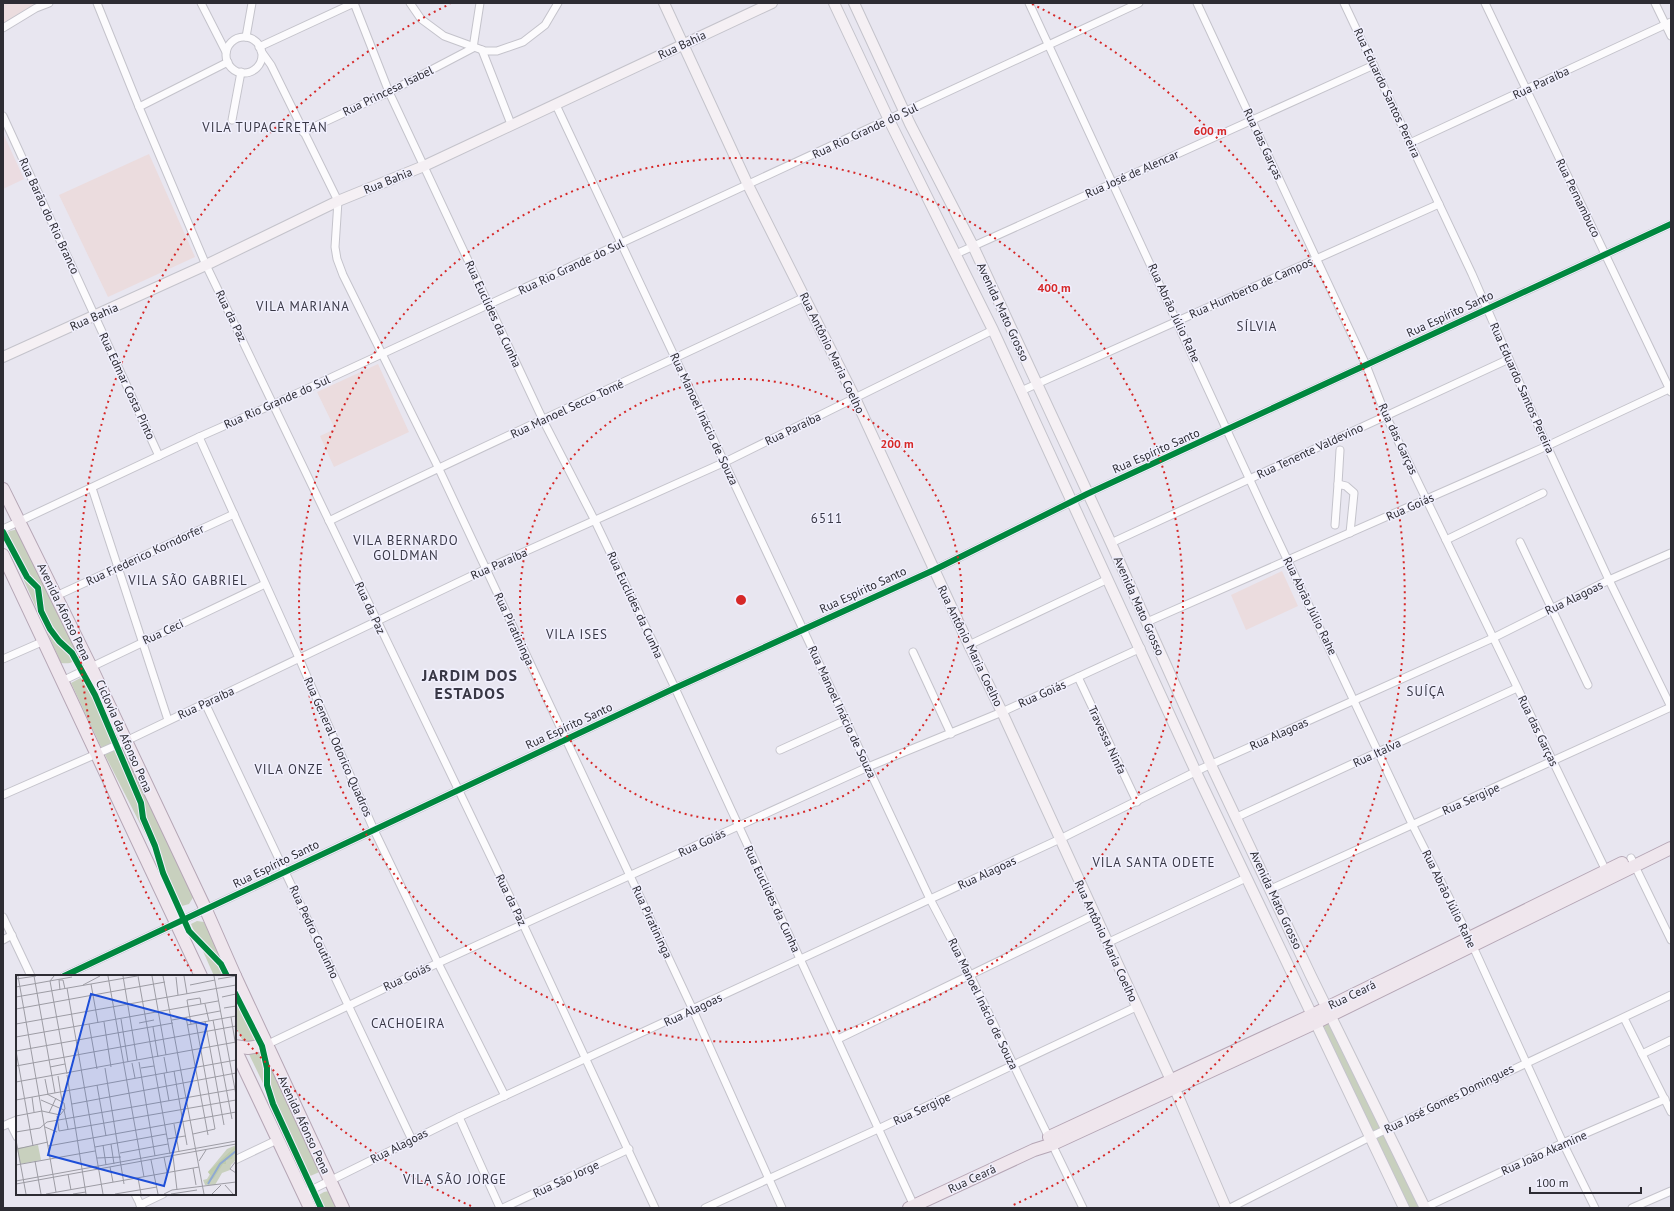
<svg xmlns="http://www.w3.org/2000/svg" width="1674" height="1211" viewBox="0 0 1674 1211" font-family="'PT Sans',sans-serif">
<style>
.education{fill:#ebdcde}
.medical{fill:#ebdce1}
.green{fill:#c8d0be}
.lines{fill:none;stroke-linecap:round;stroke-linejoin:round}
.street-casing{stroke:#c4c3cb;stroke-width:9}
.secondary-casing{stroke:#c4c3cb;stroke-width:12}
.primary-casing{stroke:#b5a6b5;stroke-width:14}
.street{stroke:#fcfbfd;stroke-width:7}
.secondary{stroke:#f5f0f4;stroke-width:10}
.primary{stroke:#efe6ed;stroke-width:12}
.cycleway-casing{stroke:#f1f0fe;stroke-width:8}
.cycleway{stroke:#00873e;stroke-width:6}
.ring{fill:none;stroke:#d62828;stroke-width:2;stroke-dasharray:2 4}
.labels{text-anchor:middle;stroke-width:3;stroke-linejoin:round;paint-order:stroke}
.street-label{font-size:12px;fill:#2d2c33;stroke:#f1f0fe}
.neighbourhood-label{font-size:13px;letter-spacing:1px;fill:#383745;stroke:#f1f0fe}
.district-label{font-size:16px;font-weight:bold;letter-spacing:1px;fill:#383745;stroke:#f1f0fe}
.inset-river{fill:none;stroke:#90aad2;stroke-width:2}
.inset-road{fill:none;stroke:#9d9ca4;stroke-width:1}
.view{fill:#1d4ed8;fill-opacity:0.15;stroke:#1d4ed8;stroke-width:2}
.inset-edge{fill:none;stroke:#2d2c33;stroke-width:2}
.centre{fill:#d62828;stroke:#f1f0fe;stroke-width:2}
.ring-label{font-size:12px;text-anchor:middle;font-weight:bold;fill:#d62828;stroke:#f1f0fe;stroke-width:3;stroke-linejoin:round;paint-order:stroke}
</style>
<rect width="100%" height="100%" fill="#e8e6f0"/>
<!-- education -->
<g class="education">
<polygon points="3,3 34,3 36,8 3,27"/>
<polygon points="149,154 195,257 108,297 59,195"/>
<polygon points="378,364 409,432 334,467 320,436 335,429 317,392"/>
<polygon points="1282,571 1298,606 1246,630 1231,595"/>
</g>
<!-- medical -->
<polygon class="medical" points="3,133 24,179 3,189"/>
<!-- green -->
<g class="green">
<path d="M19,529L79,655C74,663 70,664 61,663L4,536L10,531Z"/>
<polygon points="86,675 194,896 189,904 182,906 103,751 71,683"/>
<polygon points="197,921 204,922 232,976 214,976 191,924"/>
<polygon points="235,982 324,1170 308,1177 235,1025"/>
<polygon points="1328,1018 1419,1208 1408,1208 1319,1022"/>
<polygon points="329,1191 337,1208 322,1208 317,1196 324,1192"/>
</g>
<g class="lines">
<defs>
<g id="street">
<polyline points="97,3 139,107 206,265 523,924 655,1208"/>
<polyline points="201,3 226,52"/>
<polyline points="354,3 389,92 543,420 595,521 675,688 915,1208"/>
<polyline points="410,3 421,19 444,36 485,51 497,51 523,42 545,25 558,3"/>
<polyline points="1029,3 1268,519 1413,826 1465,929 1563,1143 1595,1208"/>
<polyline points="1197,3 1366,365 1386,416 1607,873"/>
<polyline points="1344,3 1472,274 1547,446 1609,580 1671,707"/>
<polyline points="1485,3 1671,392"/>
<polyline points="1655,3 1671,36"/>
<polyline points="3,28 36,8 49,3"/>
<polyline points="246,37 252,3"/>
<circle cx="244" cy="55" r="18"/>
<polyline points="259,47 354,3"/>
<polyline points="482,50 511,124"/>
<polyline points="261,51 271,65 338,201 335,247 337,259 343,275 438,467 486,569 693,1010 782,1208"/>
<polyline points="556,105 930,899 970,975 1083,1208"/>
<polyline points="139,107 228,62"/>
<polyline points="3,116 159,456"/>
<polyline points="232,120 241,72"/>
<polyline points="303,132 389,92 473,48 480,3"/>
<polyline points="1410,143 1671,22"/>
<polyline points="956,254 1374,65"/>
<polyline points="1021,391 1439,204"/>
<polyline points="199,437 299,658 374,830 438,963 505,1096"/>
<polyline points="1338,484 1340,450"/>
<polyline points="92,488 168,720"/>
<path d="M329,521C486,444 647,372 805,297"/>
<polyline points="1335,525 1338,484 1346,486 1354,493 1350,533"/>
<polyline points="3,529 199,437 274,404 1139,3"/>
<polyline points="1446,540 1543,493"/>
<polyline points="1520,542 1588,685"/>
<polyline points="1111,543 1509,359"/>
<polyline points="56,596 234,514"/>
<polyline points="1147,622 1547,446 1671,388"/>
<polyline points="969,645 1108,579"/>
<polyline points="913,652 951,734"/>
<polyline points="3,659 44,641"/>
<polyline points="1078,677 1137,802"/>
<polyline points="62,681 265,584"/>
<polyline points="205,703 412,1140"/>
<polyline points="780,750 846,720"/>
<polyline points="3,795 126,741 486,569 725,462 993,330"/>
<polyline points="1237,817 1517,688"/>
<polyline points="1631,858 1671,940"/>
<polyline points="1271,889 1671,707"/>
<polyline points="3,917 31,976"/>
<polyline points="3,940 12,935"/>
<polyline points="1107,943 1246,878"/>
<polyline points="64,976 675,688 934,570 1087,494 1671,224"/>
<polyline points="1624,1018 1671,1112"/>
<polyline points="838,1039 1094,915"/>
<polyline points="266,1045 438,963 868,767 1002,712 1141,648"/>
<polyline points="1642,1054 1671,1040"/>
<polyline points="459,1117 500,1208"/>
<polyline points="10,1123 17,1137"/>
<polyline points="3,1126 17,1120"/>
<polyline points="235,1160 277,1140"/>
<polyline points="135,1194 142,1208"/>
<polyline points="303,1194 459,1117 1060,839 1203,768 1493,638 1609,580 1671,553"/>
<polyline points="140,1205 163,1194"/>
<polyline points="503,1208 629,1149"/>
<polyline points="705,1208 878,1129 1136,1007"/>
<polyline points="1230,1208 1370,1137 1671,995"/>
<polyline points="1424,1208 1563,1143 1665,1099"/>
<polyline points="1632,1208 1671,1191"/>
</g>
<g id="secondary">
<polyline points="664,3 748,185 855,398 969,645 1002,712 1175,1089 1226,1208"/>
<polyline points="834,3 889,120 993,330 1196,772 1404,1208"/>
<polyline points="854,3 910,124 973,246 1111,543 1211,765 1311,976 1425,1208"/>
<polyline points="3,357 206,265 338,201 424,166 772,3"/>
</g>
<g id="primary">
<polyline points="3,489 91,667 206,910 235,976"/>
<polyline points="3,555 201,976"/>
<polyline points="235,976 343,1208"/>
<polyline points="235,1046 248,1048 266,1045"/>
<polyline points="235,1049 310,1208"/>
<polyline points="1049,1137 1312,1015 1622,863"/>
<polyline points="909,1208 1034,1150 1053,1144 1315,1023 1671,848"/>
</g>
</defs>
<!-- street casing -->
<use href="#street" class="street-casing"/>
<!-- secondary casing -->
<use href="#secondary" class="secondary-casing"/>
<!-- primary casing -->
<use href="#primary" class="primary-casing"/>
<!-- street -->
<use href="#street" class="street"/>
<!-- secondary -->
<use href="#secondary" class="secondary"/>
<!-- primary -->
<use href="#primary" class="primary"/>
<defs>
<g id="cycleway">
<polyline points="3,532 27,577 38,588 41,611 50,629 59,641 72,653 95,695 141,803 143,818 155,846 163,873 189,931 221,964 227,976"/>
<polyline points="64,976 675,688 934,570 1087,494 1671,224"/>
<polyline points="235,993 262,1046 267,1068 267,1085 273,1104 321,1208"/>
</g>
</defs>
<!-- cycleway casing -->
<use href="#cycleway" class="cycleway-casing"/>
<!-- cycleway -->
<use href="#cycleway" class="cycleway"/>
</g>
<!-- distance rings -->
<g class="ring">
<circle cx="741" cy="600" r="221"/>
<circle cx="741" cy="600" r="442"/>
<path d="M471 1206A663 663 0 0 1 237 1031M195 976A663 663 0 0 1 450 4M1032 4A663 663 0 0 1 1011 1206"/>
</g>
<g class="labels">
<!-- street labels -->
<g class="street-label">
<text transform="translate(682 45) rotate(-25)" y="4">Rua Bahia</text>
<text transform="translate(1541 83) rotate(-25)" y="4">Rua Paraíba</text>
<text transform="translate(388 91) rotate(-26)" y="4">Rua Princesa Isabel</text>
<text transform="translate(1387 93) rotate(65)" y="4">Rua Eduardo Santos Pereira</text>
<text transform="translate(865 131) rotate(-25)" y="4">Rua Rio Grande do Sul</text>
<text transform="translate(1263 144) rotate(65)" y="4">Rua das Garças</text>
<text transform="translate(1132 174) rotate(-24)" y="4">Rua José de Alencar</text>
<text transform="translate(388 181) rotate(-22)" y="4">Rua Bahia</text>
<text transform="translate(1578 198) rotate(64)" y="4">Rua Pernambuco</text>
<text transform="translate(49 216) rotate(65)" y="4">Rua Barão do Rio Branco</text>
<text transform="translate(571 267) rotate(-25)" y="4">Rua Rio Grande do Sul</text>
<text transform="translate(1251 288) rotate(-24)" y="4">Rua Humberto de Campos</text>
<text transform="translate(1003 312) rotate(65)" y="4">Avenida Mato Grosso</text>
<text transform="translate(1174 313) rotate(65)" y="4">Rua Abrão Júlio Rahe</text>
<text transform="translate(493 314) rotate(65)" y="4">Rua Euclides da Cunha</text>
<text transform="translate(1450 314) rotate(-25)" y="4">Rua Espírito Santo</text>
<text transform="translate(231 316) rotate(64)" y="4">Rua da Paz</text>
<text transform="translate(94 317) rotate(-24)" y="4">Rua Bahia</text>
<text transform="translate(832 353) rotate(64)" y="4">Rua Antônio Maria Coelho</text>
<text transform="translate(127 386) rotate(65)" y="4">Rua Edmar Costa Pinto</text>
<text transform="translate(1522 388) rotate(66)" y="4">Rua Eduardo Santos Pereira</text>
<text transform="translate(277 402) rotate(-24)" y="4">Rua Rio Grande do Sul</text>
<text transform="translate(567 409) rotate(-25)" y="4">Rua Manoel Secco Tomé</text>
<text transform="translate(704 419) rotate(65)" y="4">Rua Manoel Inácio de Souza</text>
<text transform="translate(793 429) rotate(-26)" y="4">Rua Paraíba</text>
<text transform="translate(1398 439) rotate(65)" y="4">Rua das Garças</text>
<text transform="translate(1156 451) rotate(-24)" y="4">Rua Espírito Santo</text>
<text transform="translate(1310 451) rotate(-25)" y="4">Rua Tenente Valdevino</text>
<text transform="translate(1410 507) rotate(-24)" y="4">Rua Goiás</text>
<text transform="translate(145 555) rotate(-25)" y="4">Rua Frederico Korndorfer</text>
<text transform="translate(499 564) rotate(-24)" y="4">Rua Paraíba</text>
<text transform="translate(863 590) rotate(-25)" y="4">Rua Espírito Santo</text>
<text transform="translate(1574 598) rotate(-26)" y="4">Rua Alagoas</text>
<text transform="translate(635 605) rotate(65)" y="4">Rua Euclides da Cunha</text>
<text transform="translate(1139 606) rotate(66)" y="4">Avenida Mato Grosso</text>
<text transform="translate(1310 606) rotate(64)" y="4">Rua Abrão Júlio Rahe</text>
<text transform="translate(370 608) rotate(65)" y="4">Rua da Paz</text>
<text transform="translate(64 612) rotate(64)" y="4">Avenida Afonso Pena</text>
<text transform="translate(514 629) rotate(65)" y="4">Rua Piratininga</text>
<text transform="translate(163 632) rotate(-25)" y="4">Rua Ceci</text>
<text transform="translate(970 646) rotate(64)" y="4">Rua Antônio Maria Coelho</text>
<text transform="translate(1042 694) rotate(-24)" y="4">Rua Goiás</text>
<text transform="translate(206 703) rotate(-25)" y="4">Rua Paraíba</text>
<text transform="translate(842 712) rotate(65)" y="4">Rua Manoel Inácio de Souza</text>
<text transform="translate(569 726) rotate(-25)" y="4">Rua Espírito Santo</text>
<text transform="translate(1538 731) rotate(64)" y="4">Rua das Garças</text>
<text transform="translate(1279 734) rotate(-24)" y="4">Rua Alagoas</text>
<text transform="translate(124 736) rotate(66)" y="4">Ciclovia da Afonso Pena</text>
<text transform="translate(1107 740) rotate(65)" y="4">Travessa Ninfa</text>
<text transform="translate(338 747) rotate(66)" y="4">Rua General Odorico Quadros</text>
<text transform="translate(1377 753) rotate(-25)" y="4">Rua Italva</text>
<text transform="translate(1471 799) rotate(-24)" y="4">Rua Sergipe</text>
<text transform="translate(702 843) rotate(-25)" y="4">Rua Goiás</text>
<text transform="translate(276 864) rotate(-26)" y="4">Rua Espírito Santo</text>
<text transform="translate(987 873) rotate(-25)" y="4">Rua Alagoas</text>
<text transform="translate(772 899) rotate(65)" y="4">Rua Euclides da Cunha</text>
<text transform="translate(1449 899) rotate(64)" y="4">Rua Abrão Júlio Rahe</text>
<text transform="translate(511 900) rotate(64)" y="4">Rua da Paz</text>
<text transform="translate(1276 900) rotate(65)" y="4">Avenida Mato Grosso</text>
<text transform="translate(652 922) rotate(65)" y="4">Rua Piratininga</text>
<text transform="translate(314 932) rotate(65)" y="4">Rua Pedro Coutinho</text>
<text transform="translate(1106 941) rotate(65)" y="4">Rua Antônio Maria Coelho</text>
<text transform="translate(407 977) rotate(-25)" y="4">Rua Goiás</text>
<text transform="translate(1352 995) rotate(-26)" y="4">Rua Ceará</text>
<text transform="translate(983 1004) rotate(64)" y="4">Rua Manoel Inácio de Souza</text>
<text transform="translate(693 1010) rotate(-25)" y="4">Rua Alagoas</text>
<text transform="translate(1449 1099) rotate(-26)" y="4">Rua José Gomes Domingues</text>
<text transform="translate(922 1109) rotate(-25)" y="4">Rua Sergipe</text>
<text transform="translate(304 1125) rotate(65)" y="4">Avenida Afonso Pena</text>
<text transform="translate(399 1146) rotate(-27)" y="4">Rua Alagoas</text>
<text transform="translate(1544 1153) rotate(-24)" y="4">Rua João Akamine</text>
<text transform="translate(566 1179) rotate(-25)" y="4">Rua São Jorge</text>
<text transform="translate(972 1179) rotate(-25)" y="4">Rua Ceará</text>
</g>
<!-- neighbourhood labels -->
<g class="neighbourhood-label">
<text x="265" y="132">VILA TUPACERETAN</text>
<text x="303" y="311">VILA MARIANA</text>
<text x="1257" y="331">SÍLVIA</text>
<text x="827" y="523">6511</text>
<text x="406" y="545">VILA BERNARDO<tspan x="406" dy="15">GOLDMAN</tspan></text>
<text x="188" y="585">VILA SÃO GABRIEL</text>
<text x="577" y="639">VILA ISES</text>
<text x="1426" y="696">SUÍÇA</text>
<text x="289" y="774">VILA ONZE</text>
<text x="1154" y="867">VILA SANTA ODETE</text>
<text x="408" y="1028">CACHOEIRA</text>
<text x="455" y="1184">VILA SÃO JORGE</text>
</g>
<!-- district labels -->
<g class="district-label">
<text x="470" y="681">JARDIM DOS<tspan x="470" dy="18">ESTADOS</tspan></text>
</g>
</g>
<!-- overview -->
<g transform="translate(16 975)">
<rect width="220" height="220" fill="#e8e6f0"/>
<path d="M22,170L25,185L4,189L1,173ZM220,170V185L215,190L214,195L206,198L199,210H189L187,205L191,204L194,199L192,197L211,174Z" fill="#c8d0be"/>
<path d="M220,171L216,184L210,185V189H207L198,203L189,209L195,201L192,197Z" fill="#bfccad"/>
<path class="inset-river" d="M192,209L204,189L220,176"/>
<path class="inset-road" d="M2,1L40,217M18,1L39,118M38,1L34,6L51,99M92,1L128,202M107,1L121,85M122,1L154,179M136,1L150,80M147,1L188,219M168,1L171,19M198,1L220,120M160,2L162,20M0,4L20,1M202,4L220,1M75,9L82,48M67,10L84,1M174,10L199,5M0,12L56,2M51,13L87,219M44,15L43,5H47L49,14M0,22L121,1M206,22L220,19M189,29L193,46M208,33L220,31M0,34L149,7M170,42L192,160M215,42L220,72M105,44L112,87M156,45L204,36M197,45L216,144M189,46L208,150M88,47L95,92M123,48L138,45M0,49L220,10M73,49L81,94M175,49L171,25L184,23L185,29M171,50L220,41M137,52L142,82M0,62L202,26M0,76L157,48M0,76L17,171M148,82L151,98M123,87L139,181M116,88L119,103M0,91L220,51M34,92L49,89M89,93L108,209M125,93L138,91M158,96L171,170M148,98L153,126M51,100L70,219M42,101L46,126M29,104L32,119M0,107L220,67M81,110L90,161M16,122L18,137M0,125L220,85M25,125L48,135L52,154M56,129L220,98M33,138L40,123M0,141L26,136L44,140L49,134L48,128L31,119M41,141L43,156M158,149L163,177M29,152L41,157M24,153L31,147L220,114M43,156L220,125M0,157L24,153M177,159L199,154L180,48M151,164L169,161M0,165L10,219M95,169L98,189M87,170L90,190M32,171L220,137M79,172L150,159M1,174L32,167M104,178L152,169M157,181L161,215M148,182L151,197M81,183L105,182M135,185L142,219M19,186L25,219M183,186L190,175M220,186L214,194L220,198M0,190L79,176M94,192L97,207M177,193L180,210M52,199L55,215M122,203L125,219M0,206L220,166M0,209L220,169M209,210L217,219M30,219L183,192M57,219L70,217M99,219L141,212M148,219L156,215L220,207M155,219L181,215M196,219L205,210"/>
<path class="view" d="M75,19L191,50L148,211L32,180Z"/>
<rect width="220" height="220" class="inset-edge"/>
</g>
<circle cx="741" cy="600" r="6" class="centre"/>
<g class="ring-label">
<text x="1210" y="135">600 m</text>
<text x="1054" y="292">400 m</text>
<text x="897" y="448">200 m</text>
</g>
<!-- border -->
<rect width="1674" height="1211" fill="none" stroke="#2d2c33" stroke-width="8"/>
<!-- scale -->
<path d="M1530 1187v6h111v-6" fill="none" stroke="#2d2c33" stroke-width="2"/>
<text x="1536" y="1187" font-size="12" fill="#2d2c33" stroke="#f1f0fe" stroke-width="3" paint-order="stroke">100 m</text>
</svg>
